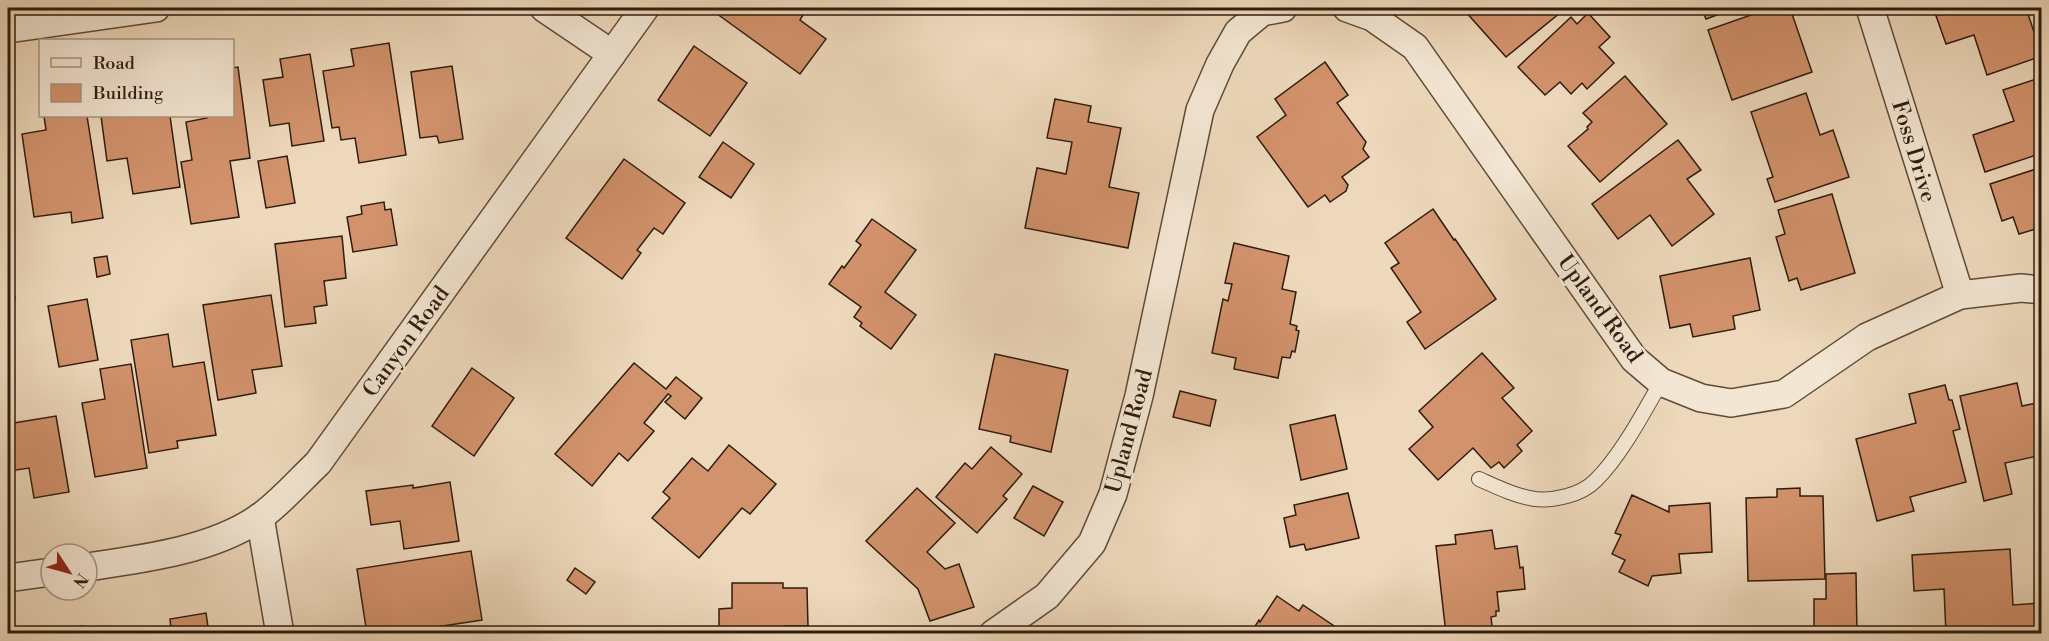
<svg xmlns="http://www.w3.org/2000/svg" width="2049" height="641" viewBox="0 0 2049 641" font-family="'Libre Bodoni',serif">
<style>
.building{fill:#d2926c;stroke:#2f1c0d;stroke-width:1.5}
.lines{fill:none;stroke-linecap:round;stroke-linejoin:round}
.lane-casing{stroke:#5e4b38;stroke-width:16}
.street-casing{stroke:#5e4b38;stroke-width:30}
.lane{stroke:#f3e6d3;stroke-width:14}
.street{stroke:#f3e6d3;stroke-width:27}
.labels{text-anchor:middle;stroke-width:5;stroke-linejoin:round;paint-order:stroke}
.street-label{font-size:22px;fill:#2f1c0d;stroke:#f3e6d3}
</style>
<rect width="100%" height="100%" fill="#edd8bb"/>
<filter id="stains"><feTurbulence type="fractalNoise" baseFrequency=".00333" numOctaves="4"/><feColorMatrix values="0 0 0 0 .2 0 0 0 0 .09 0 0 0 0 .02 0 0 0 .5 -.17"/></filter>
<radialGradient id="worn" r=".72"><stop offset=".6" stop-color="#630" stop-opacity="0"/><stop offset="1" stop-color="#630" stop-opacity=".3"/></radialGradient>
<!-- building -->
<g class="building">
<polygon points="709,8 793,8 803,15 800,20 826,39 800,74"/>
<polygon points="1469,8 1566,8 1506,57 1465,11"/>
<polygon points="1701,8 1736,8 1706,19"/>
<polygon points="1771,8 1790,8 1812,72 1732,100 1708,30"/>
<polygon points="1943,8 2026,8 2042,56 1987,75 1974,35 1946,44 1934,10"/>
<polygon points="1588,13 1610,37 1599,47 1614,63 1587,89 1582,83 1571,94 1560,82 1545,95 1518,67 1571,17 1577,24"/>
<polygon points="389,43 406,155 359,163 355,138 341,140 339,127 332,128 323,71 354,66 351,49"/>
<polygon points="694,46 747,83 710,136 658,100"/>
<polygon points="310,54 324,141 292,146 289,123 270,126 263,80 283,77 280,59"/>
<polygon points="1325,62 1348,95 1337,103 1366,142 1363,149 1369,157 1342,177 1348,185 1346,191 1330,202 1325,195 1308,207 1257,137 1286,115 1275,99"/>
<polygon points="452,66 463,139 439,143 437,136 420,138 411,72"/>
<polygon points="238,67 250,158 230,161 239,217 191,224 181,162 192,160 186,122 207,118 207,116 232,116 232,68"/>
<polygon points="1625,76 1667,124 1600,182 1568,146 1588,129 1587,127 1592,122 1583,113"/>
<polygon points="2042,77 2042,153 1985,172 1973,135 2014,121 2003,90"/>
<polygon points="1806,93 1820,135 1833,130 1849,177 1775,202 1767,179 1773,177 1751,112"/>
<polygon points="1055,99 1091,106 1088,122 1121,128 1109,187 1139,193 1128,248 1025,228 1037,168 1066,174 1072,142 1047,138"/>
<polygon points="44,116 87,116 103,218 72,223 71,212 34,217 22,134 46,130"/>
<polygon points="101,116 170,116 180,187 133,194 127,158 107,161"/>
<polygon points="1678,140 1701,170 1687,179 1714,214 1672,246 1650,215 1618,239 1592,204"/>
<polygon points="723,142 754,164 731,198 699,177"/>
<polygon points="287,156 295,203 266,208 258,161"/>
<polygon points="624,159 685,203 663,234 654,228 637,250 641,253 622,279 566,238"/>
<polygon points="2042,167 2042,227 2019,234 2013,217 2002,221 1990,184"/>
<polygon points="1832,194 1855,273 1801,290 1797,278 1789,281 1776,237 1785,234 1778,210"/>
<polygon points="384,202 385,210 391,209 397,245 353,252 347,217 362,214 361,206"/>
<polygon points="1433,209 1454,240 1455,239 1496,299 1425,349 1407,322 1421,312 1391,268 1399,263 1385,243"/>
<polygon points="872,219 916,250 885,292 916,315 891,349 860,326 862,323 854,317 861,307 829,284 842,266 844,268 861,245 856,241"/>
<polygon points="342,236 346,278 324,281 327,305 314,307 316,323 285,327 275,244"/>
<polygon points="1234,243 1289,256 1282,289 1296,292 1290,324 1297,326 1296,330 1299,331 1295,352 1292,351 1290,358 1282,357 1278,378 1234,369 1236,358 1212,353 1223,299 1228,301 1232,284 1225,283"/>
<polygon points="8,248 15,299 8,300"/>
<polygon points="107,256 110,274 97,277 94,258"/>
<polygon points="1750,258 1760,310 1733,316 1735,329 1693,337 1690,324 1670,328 1660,276"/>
<polygon points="271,295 282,366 252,370 256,393 218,400 203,305"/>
<polygon points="87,299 98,360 59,367 48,306"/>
<polygon points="168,334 173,367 204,362 216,435 177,441 178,448 149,453 131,340"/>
<polygon points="1482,353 1514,388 1502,398 1532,431 1517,445 1522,451 1504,468 1499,462 1491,468 1473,448 1438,480 1409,449 1433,427 1419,411"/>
<polygon points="995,354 1068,370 1051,452 1010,442 1011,436 979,429"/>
<polygon points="634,363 666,389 676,377 702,398 685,419 665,402 671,396 668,394 644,423 654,431 628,461 619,453 592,486 555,454"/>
<polygon points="131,364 147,468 95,477 82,403 105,399 100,369"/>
<polygon points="472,368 514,398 474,456 432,426"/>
<polygon points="2017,383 2022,406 2042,402 2042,455 2005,463 2012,494 1984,501 1960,396"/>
<polygon points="1945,385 1949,400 1952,400 1960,429 1953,431 1966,482 1910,497 1914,511 1877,521 1856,439 1916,423 1909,394"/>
<polygon points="1180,391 1216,400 1210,426 1173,417"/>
<polygon points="1335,415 1347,469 1301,480 1290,425"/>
<polygon points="56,416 69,492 34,498 29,468 10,471 8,424"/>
<polygon points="729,445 776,484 750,514 742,508 699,558 652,518 670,498 663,492 692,458 708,471"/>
<polygon points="991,447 1022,474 1003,496 1007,499 977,533 936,497 965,463 972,469"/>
<polygon points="450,482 459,541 404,549 400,521 371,525 366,491 413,485 413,488"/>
<polygon points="1033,486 1063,502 1044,536 1014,518"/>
<polygon points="917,488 955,523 927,552 945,569 959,564 974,607 930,621 918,589 866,541"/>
<polygon points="1800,488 1800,496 1823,496 1825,579 1748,581 1746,498 1777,497 1777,489"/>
<polygon points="1348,493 1359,538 1306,550 1304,544 1290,547 1284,518 1296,515 1294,505"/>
<polygon points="1632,495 1669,512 1669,506 1710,503 1712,552 1679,554 1681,573 1652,576 1648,586 1619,572 1625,560 1612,554 1621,535 1615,533"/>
<polygon points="1492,530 1495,549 1517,546 1520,568 1523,567 1525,589 1497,592 1499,611 1496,611 1496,616 1491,617 1493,634 1446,634 1436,546 1456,544 1455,535"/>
<polygon points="2010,549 2013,605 2042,603 2042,634 1946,634 1944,589 1914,591 1912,555"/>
<polygon points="471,551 482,620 390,634 367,634 357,569"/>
<polygon points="575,568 595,582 586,594 567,580"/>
<polygon points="1856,573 1857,634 1814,634 1814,599 1826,599 1826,574"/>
<polygon points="732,583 783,583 783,588 807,588 808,626 784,626 784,634 719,634 719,609 732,608"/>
<polygon points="1277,596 1299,611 1303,605 1346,634 1250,634 1259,620 1260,622"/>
<polygon points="206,613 209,634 155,634 156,631 171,629 170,619"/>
<polygon points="82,626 83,634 38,634"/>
</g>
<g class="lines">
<defs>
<path id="lane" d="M1479,479C1497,487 1515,496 1535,499C1554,501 1581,495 1595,481C1620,457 1644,412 1661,382"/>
<g id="street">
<polyline points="544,8 612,54"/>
<polyline points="1347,8 1372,17 1415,47 1634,359 1661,382 1701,398 1731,403 1784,394 1867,337 1960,295 2021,288 2042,290"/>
<polyline points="1870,8 1960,295"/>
<polyline points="8,29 156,8"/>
<polyline points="260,517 280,634"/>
<path d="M87,567C142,559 214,550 260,517C279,504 300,480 318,463L645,8"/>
<polyline points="8,578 51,572"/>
<polyline points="993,634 1047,596 1092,543 1113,494 1139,396 1200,110 1220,64 1238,32 1262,12 1283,8"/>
</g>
</defs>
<!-- lane casing -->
<use href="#lane" class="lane-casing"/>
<!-- street casing -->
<use href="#street" class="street-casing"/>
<!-- lane -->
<use href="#lane" class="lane"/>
<!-- street -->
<use href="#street" class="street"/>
</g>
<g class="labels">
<!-- street labels -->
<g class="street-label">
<text transform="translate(1915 151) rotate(73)" y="8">Foss Drive</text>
<text transform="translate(1601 308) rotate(54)" y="8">Upland Road</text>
<text transform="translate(405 341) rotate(-54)" y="8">Canyon Road</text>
<text transform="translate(1128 431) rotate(-75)" y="8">Upland Road</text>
</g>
</g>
<!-- margin -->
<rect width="2049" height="641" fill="none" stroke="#edd8bb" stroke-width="30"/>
<rect x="9" y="9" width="2031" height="623" fill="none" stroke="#2f1c0d" stroke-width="3"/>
<rect x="15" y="15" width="2019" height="611" fill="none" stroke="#2f1c0d" stroke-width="1.5"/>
<!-- legend -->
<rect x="39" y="39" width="195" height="78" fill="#f3e6d3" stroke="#a59584" stroke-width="1.5"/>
<rect x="51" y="58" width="30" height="9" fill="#f3e6d3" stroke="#a59584" stroke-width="1.5"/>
<text x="93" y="69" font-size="18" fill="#2f1c0d">Road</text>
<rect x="51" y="84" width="30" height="18" fill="#d2926c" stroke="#a59584" stroke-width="1.5"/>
<text x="93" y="99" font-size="18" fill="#2f1c0d">Building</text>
<!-- north arrow -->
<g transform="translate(69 572) rotate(126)"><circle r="28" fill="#f3e6d3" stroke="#a59584" stroke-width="1.5"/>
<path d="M0-4.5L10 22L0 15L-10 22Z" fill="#8f2418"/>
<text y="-9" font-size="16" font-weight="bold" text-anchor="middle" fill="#2f1c0d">N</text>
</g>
<rect width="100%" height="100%" filter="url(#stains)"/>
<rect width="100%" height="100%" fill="url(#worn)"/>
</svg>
